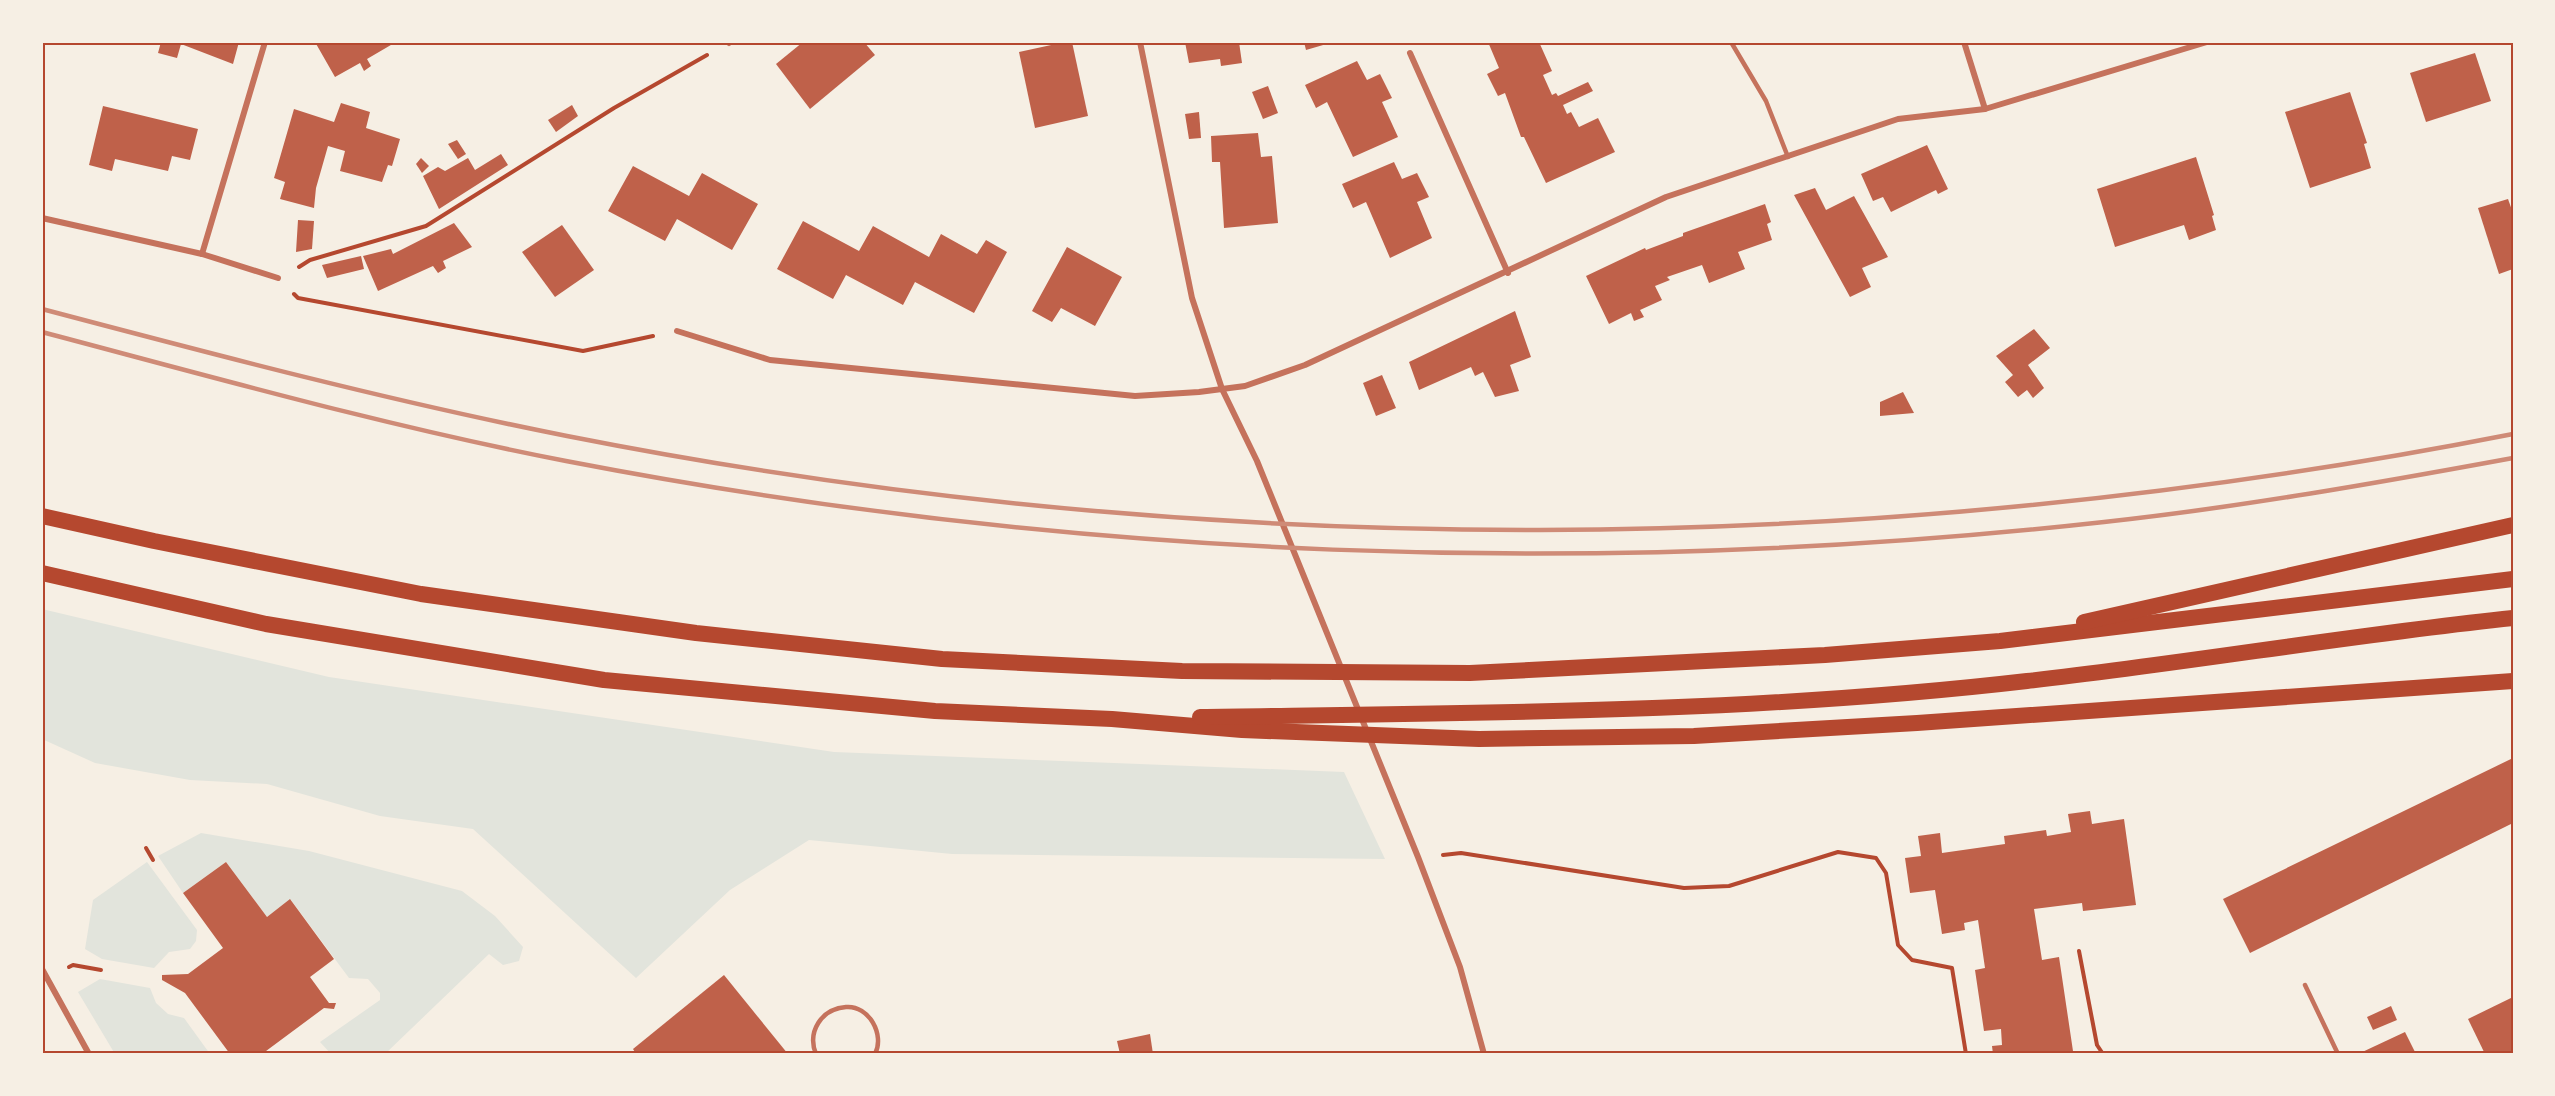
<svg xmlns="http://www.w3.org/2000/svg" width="2555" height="1096" viewBox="0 0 2555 1096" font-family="'PT Sans Narrow',sans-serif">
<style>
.green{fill:#e2e4dc}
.building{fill:#bf614a}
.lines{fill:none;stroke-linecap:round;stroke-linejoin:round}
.path{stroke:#b5482f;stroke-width:4}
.service{stroke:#c5725c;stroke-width:4.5}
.minor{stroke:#c5725c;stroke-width:6}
.trunk{stroke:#b5482f;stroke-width:16}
.rail{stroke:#cf8b77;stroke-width:4.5}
.neatline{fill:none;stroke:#b5482f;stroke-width:2}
</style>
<rect width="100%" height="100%" fill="#f6efe4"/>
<!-- green -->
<g class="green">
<polygon points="42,609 329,677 834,752 1344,772 1385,859 952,854 809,840 730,890 636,978 473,829 380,816 267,784 190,780 95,763 42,739"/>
<polygon points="201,833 309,851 462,891 495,916 523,947 519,961 503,965 489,954 385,1054 331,1054 320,1042 380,1000 380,993 368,979 349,978 291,900 267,917 226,862 183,893 158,856"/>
<polygon points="147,862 197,930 196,941 190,949 169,952 154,968 102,959 85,949 93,900"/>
<polygon points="100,979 150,988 156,1003 168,1014 184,1018 210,1054 115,1054 78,992"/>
</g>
<!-- building -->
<g class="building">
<polygon points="161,42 239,42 233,64 181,44 177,58 158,53"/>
<polygon points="315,42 396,42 367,59 371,66 364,71 360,63 335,77"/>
<polygon points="803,42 864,42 875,55 810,109 776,64"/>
<polygon points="1065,42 1072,42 1088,116 1035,128 1019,52"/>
<polygon points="1185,42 1239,42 1242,63 1221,66 1220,59 1189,63"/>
<polygon points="1304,42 1330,42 1330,43 1306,50"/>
<polygon points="1488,42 1539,42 1552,71 1543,75 1552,95 1556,93 1558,96 1588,82 1593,91 1563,105 1567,114 1571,112 1579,127 1598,118 1615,152 1546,183 1524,137 1521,137 1505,93 1498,96 1487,74 1499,68"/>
<polygon points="2475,53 2491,101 2426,122 2410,73"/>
<polygon points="1357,61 1367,80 1380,74 1392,98 1382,102 1398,137 1353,157 1327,102 1316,108 1305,85"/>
<polygon points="1268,86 1278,113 1263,119 1252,92"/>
<polygon points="2350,92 2367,143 2364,144 2371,168 2310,188 2285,112"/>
<polygon points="341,103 370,112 366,128 400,139 392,166 388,165 382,182 340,171 345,151 328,146 316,188 314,208 280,199 285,182 274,178 294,109 334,122"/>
<polygon points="572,105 578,116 556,132 548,120"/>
<polygon points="103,106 198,129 190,160 172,156 168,171 115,159 112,171 89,165"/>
<polygon points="1199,112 1201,138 1189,139 1185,114"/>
<polygon points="1258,133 1261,157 1272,156 1278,223 1224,228 1220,162 1212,162 1211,136"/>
<polygon points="457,140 466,154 458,159 448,144"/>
<polygon points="1927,145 1948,189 1938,194 1936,190 1891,212 1883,197 1873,201 1861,174"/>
<polygon points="501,154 508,165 439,209 423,176 438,167 445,171 468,158 475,170"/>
<polygon points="2196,157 2214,215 2212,216 2216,230 2189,240 2184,225 2115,247 2097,189"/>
<polygon points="421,158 429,166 422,173 416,164"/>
<polygon points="1394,162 1402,179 1417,173 1429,197 1417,202 1432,238 1390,258 1366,202 1353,208 1342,184"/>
<polygon points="633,166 689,196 702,173 758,204 732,250 677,219 665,241 608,211"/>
<polygon points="1815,188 1826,210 1854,196 1888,257 1862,268 1871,287 1850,297 1794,195"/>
<polygon points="2508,199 2513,213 2513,269 2499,274 2478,208"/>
<polygon points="1765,204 1771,222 1767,224 1772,240 1738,252 1745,269 1709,283 1702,265 1667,277 1670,280 1655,286 1662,300 1640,310 1644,317 1634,321 1631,313 1609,324 1586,276 1645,248 1646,250 1683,236 1683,233"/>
<polygon points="298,220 314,221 312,249 296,252"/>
<polygon points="803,221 859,251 873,226 929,257 941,234 977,254 986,240 1007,252 974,313 915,282 903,305 846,275 833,299 777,269"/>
<polygon points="454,223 472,247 443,261 446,268 438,273 433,266 378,291 363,256 391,249 393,254"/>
<polygon points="562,225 594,270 555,297 522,252"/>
<polygon points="1067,247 1122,277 1095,326 1061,308 1052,322 1032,311"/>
<polygon points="361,256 364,269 327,278 322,265"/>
<polygon points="1515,311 1531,357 1510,365 1519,391 1495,397 1483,372 1475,376 1471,367 1419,390 1409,362"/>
<polygon points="2034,329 2050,348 2028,365 2044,388 2033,398 2027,390 2018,397 2005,382 2013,375 1996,356"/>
<polygon points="1382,375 1396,408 1376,416 1363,383"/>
<polygon points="1903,392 1914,413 1880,416 1880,402"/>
<polygon points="2513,758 2513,823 2250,953 2223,899"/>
<polygon points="2090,811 2092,824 2124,819 2136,905 2083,911 2082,903 2034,909 2042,960 2059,957 2073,1051 2067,1052 2068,1054 1993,1054 1992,1046 2002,1045 2001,1029 1984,1031 1975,970 1985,968 1978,920 1964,923 1965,930 1942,934 1935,890 1910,893 1905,858 1921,856 1918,836 1940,833 1942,853 2005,844 2004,836 2046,830 2047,836 2071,832 2068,814"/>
<polygon points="226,862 267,917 290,899 334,959 310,977 329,1003 336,1003 334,1009 324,1008 262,1054 230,1054 185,993 162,980 162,975 188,974 223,948 183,893"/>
<polygon points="724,975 788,1054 636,1054 633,1049"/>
<polygon points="2513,997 2513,1054 2485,1054 2468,1019"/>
<polygon points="2391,1006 2397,1020 2373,1030 2367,1017"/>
<polygon points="2405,1032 2416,1054 2358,1054"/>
<polygon points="1150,1034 1153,1054 1120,1054 1117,1041"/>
</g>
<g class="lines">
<!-- path -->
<g class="path">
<polyline points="299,267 310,260 426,226 614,108 707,55"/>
<polyline points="294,294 298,298 583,351 653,336"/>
<polyline points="146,848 153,860"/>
<polyline points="1443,855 1461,853 1684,888 1729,886 1838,852 1876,858 1886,873 1898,945 1912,960 1952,968 1966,1054"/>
<polyline points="2079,951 2097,1045 2103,1054"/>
<polyline points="69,967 73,965 101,970"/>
</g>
<!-- service -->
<g class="service">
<polyline points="1731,42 1766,101 1788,157"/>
<polyline points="2305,985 2338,1054"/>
<path d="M816,1054C807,1032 821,1009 846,1007C869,1005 885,1035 875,1054"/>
</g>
<!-- minor -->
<g class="minor">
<polyline points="1140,42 1192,298 1222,389 1257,461 1418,857 1460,967 1484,1054"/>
<polyline points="1964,42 1985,109"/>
<polyline points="729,43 730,42"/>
<polyline points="1410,53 1508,273"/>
<polyline points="42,218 202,254 278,278"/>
<polyline points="202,254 265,42"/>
<polyline points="677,331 770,360 1135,396 1199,392 1245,386 1305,365 1666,197 1898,119 1985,109 2207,42"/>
<polyline points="42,969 89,1054"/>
</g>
<!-- trunk -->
<g class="trunk">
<polyline points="42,516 154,541 421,594 696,633 942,659 1182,671 1470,673 1825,655 2000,641 2513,579"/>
<polyline points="42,573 266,624 604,680 935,711 1112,719 1242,730 1479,739 1694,736 1917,723 2513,681"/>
<polyline points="2084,622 2513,525"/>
<path d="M1200,717C1476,713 1752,713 2027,681C2189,663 2350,635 2513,618"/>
</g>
<!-- rail -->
<g class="rail">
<path d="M42,309C216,355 390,401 567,436C1209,563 1871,560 2513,434"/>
<path d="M42,332C216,378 390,427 566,461C1073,559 1591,579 2104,522C2241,507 2377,483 2513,458"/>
</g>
</g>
<!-- border -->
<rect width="2555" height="1096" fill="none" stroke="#f6efe4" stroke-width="87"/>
<rect x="44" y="44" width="2468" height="1008" class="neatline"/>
</svg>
